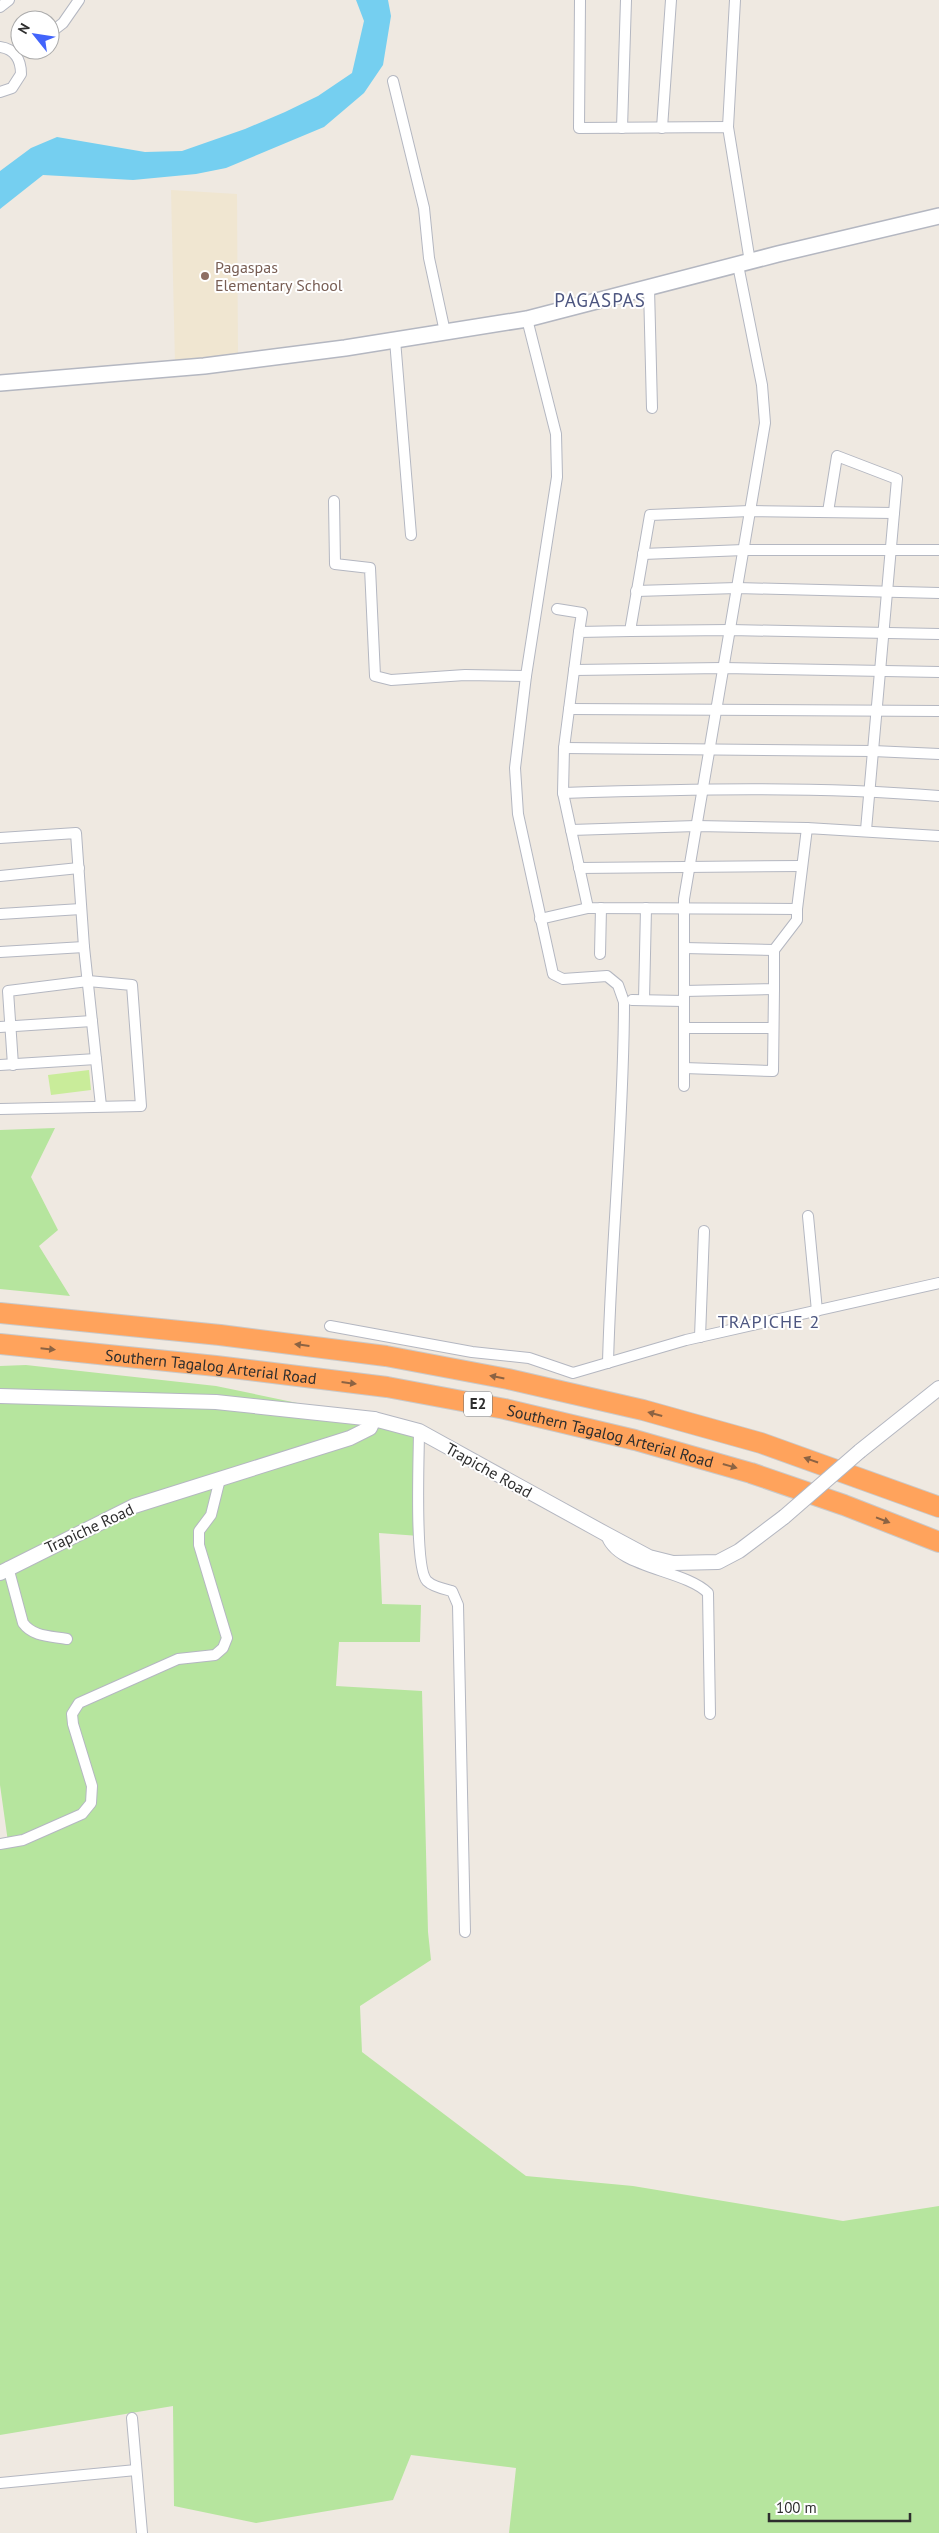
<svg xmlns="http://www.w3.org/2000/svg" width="939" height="2533" viewBox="0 0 939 2533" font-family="'PT Sans',sans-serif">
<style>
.education{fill:#f0e6d1}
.green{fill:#b6e59e}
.pitch{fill:#c9ec9a}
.water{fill:#75cff0}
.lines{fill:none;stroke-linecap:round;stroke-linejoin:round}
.minor-casing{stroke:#b4b7c1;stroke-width:12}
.tertiary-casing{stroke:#b4b7c1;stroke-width:16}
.secondary-casing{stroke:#b4b7c1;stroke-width:18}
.motorway-casing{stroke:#c9c9c9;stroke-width:22}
.minor{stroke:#fff;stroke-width:10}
.tertiary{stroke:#fff;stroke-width:14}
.secondary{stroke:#fff;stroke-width:15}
.motorway{stroke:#ffa35c;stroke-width:20}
.tertiary-bridge-casing{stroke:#b4b7c1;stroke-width:16;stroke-linecap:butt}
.tertiary-bridge{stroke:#fff;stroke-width:14}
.oneway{fill:#8c6343}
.education-dot{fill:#8d6e63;stroke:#fff;stroke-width:2}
.labels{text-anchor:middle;stroke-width:4;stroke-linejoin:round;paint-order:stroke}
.shield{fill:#fff;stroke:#6d6d6d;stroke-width:1}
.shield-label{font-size:15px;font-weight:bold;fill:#2e2e2e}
.education-label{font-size:16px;fill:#785e54;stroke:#fff;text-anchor:start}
.street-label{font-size:16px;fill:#2e2e2e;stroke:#fff}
.neighbourhood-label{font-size:18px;letter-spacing:1px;fill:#4d5680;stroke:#fff}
.quarter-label{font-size:19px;letter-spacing:1px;fill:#4d5680;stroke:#fff}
</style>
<rect width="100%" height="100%" fill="#efe9e1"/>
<!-- education -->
<polygon class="education" points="171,190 237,194 238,357 175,364"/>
<!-- green -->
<g class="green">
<polygon points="55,1128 31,1177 58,1230 39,1246 70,1296 0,1289 0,1130"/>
<polygon points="26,1365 216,1386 374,1419 419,1431 419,1536 379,1533 382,1604 421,1605 420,1642 339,1642 336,1686 422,1691 428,1932 431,1960 360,2006 362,2052 526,2176 633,2186 843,2221 939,2206 939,2533 509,2533 516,2468 411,2455 393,2500 256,2523 174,2506 173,2406 0,2435 0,1847 8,1842 0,1785 0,1366"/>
</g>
<!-- pitch -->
<polygon class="pitch" points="89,1070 91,1090 51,1095 48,1075"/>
<!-- water -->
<polygon class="water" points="356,0 388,0 391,16 383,65 364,93 324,127 226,168 196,174 133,180 43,175 0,209 0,171 31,148 57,137 145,152 182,151 245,129 285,112 318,96 352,73 364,21"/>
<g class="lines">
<defs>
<g id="minor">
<polyline points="580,0 579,128 728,127 750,262"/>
<polyline points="0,7 9,0"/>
<polyline points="50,33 63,23 79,0"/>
<path d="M0,47C15,49 21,60 21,74L12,88L0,92"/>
<polyline points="393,81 424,208 429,258 445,332"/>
<polyline points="728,127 735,0"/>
<polyline points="622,128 626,0"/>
<polyline points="662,128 671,0"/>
<polyline points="649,288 652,408"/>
<path d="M527,319L556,434L557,477L526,676L515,768L518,814L553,974L563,979L607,976L618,985L624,1002C624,1122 611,1243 608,1363"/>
<polyline points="395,340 411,535"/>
<polyline points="334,501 335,564 370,568 375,676 391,680 465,675 526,676"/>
<polyline points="828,512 837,456 897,479 866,830"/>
<polyline points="894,513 750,511 650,515 630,631 579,632 564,748 563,793 588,908 797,909 807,828 939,836"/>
<polyline points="643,554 744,550 939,550"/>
<polyline points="636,591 737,588 939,593"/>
<polyline points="557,609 582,613 579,632"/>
<polyline points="630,631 730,630 939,634"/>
<polyline points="574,670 723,668 939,672"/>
<polyline points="569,709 939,711"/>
<polyline points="564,748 873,751 939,754"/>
<path d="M563,793C689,789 814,786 939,796"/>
<polyline points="571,830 696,826 807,828"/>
<polyline points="0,838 76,833 84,947 101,1106"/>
<polyline points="579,868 802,866"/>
<polyline points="0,876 79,868"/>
<polyline points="0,914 81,909"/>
<polyline points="540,919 588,908"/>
<polyline points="684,948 774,950"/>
<polyline points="0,952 84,947"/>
<polyline points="600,954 601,908"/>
<polyline points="684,991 774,989 774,950 797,920 797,909"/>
<polyline points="632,1000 684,1001"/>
<polyline points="644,1000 646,908"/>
<polyline points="0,1027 92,1021"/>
<polyline points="684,1028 773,1028"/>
<polyline points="0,1065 96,1059"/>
<polyline points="684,1068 773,1071 774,989"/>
<polyline points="684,1086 684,899 765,423 762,385 738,265"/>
<polyline points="0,1109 141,1106 132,985 88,981 8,991 13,1065"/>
<polyline points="808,1216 817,1311"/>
<polyline points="330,1326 472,1352 529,1358 573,1373 686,1340 939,1283"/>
<polyline points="700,1337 704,1231"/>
<path d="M419,1431C419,1454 414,1568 427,1581C433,1587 444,1589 452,1591L458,1605L465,1932"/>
<path d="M606,1534C614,1568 684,1569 708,1593L710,1714"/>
<path d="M8,1567L23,1623C33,1637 51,1636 67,1639"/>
<polyline points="0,1844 23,1840 82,1814 91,1803 92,1786 73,1724 72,1714 79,1703 178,1659 215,1655 223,1648 227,1638 199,1545 199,1531 211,1515 220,1479"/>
<polyline points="132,2418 142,2533"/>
<polyline points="0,2483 136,2470"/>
</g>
<g id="tertiary">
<polyline points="0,1396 216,1402 374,1419"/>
<polyline points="860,1451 939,1388"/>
<polyline points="0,1573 134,1506 350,1438 370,1428 374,1419 419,1431 606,1534 649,1557 673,1563 718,1562 739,1551 784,1517"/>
</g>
<polyline id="secondary" points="0,383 204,366 345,348 527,319 778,254 939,216"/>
<g id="motorway">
<polyline points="0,1313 220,1335 386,1356 508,1379 643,1410 761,1443 939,1507"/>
<path id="s1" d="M0,1344L216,1366L387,1387L505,1409L635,1440L751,1473L844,1505L939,1542"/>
</g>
</defs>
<!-- minor casing -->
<use href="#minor" class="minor-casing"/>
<!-- tertiary casing -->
<use href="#tertiary" class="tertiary-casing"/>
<!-- secondary casing -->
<use href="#secondary" class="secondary-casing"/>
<!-- motorway casing -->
<use href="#motorway" class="motorway-casing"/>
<!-- minor -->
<use href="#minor" class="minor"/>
<!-- tertiary -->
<use href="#tertiary" class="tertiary"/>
<!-- secondary -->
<use href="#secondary" class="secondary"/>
<!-- motorway -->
<use href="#motorway" class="motorway"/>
<defs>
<polyline id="tertiary-bridge" points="784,1517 860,1451"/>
</defs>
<!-- tertiary-bridge casing -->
<use href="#tertiary-bridge" class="tertiary-bridge-casing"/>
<!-- tertiary-bridge -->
<use href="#tertiary-bridge" class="tertiary-bridge"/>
</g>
<!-- one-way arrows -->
<defs><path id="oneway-solid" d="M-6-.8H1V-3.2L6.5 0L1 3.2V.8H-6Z" transform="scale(1.25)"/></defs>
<g class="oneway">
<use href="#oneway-solid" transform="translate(302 1345) rotate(-173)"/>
<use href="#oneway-solid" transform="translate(48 1349) rotate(6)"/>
<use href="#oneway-solid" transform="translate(497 1377) rotate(-169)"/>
<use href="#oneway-solid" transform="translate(349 1383) rotate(7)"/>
<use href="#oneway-solid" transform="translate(655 1414) rotate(-165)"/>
<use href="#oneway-solid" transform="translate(811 1460) rotate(-161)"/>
<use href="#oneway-solid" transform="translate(730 1466) rotate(16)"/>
<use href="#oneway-solid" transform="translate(883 1520) rotate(21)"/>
</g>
<!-- markers -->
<circle class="education-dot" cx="205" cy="276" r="5"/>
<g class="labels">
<!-- shield labels -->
<rect class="shield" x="464" y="1391.5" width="28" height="25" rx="4"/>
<g class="shield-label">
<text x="478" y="1409">E2</text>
</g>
<!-- education labels -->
<g class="education-label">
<text x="215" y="273">Pagaspas<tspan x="215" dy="18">Elementary School</tspan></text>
</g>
<!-- street labels -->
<g class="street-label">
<text dy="6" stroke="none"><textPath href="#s1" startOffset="212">Southern Tagalog Arterial Road</textPath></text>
<text dy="6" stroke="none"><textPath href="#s1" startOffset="618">Southern Tagalog Arterial Road</textPath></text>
<text transform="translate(489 1470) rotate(29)" y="6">Trapiche Road</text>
<text transform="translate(89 1528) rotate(-25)" y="6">Trapiche Road</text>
</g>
<!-- neighbourhood labels -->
<g class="neighbourhood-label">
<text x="769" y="1328">TRAPICHE 2</text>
</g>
<!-- quarter labels -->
<g class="quarter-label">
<text x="600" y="307">PAGASPAS</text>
</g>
</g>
<!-- north arrow -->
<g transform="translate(35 35) rotate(300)"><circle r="24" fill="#ffffff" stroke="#ababab"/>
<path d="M0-4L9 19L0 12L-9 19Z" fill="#4264fb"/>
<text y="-8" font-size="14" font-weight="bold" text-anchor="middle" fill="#2e2e2e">N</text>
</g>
<!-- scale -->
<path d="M769 2513v8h141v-8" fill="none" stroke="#2e2e2e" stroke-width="2.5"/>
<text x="776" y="2513" font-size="15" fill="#2e2e2e" stroke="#ffffff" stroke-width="4" paint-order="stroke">100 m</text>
</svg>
